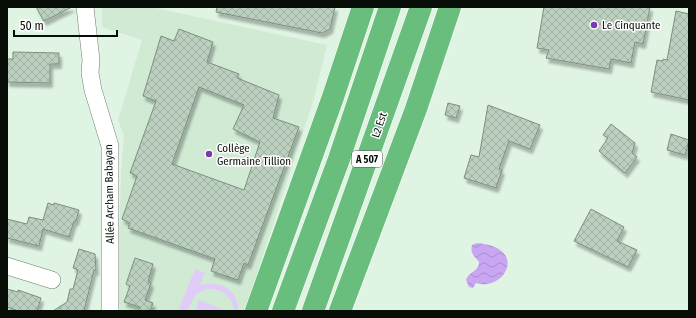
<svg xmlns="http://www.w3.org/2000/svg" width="696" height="318" viewBox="0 0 696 318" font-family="'Fira Sans Condensed',sans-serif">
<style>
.built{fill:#d0ead4}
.grass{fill:#e0cdf7}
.water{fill:url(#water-waves)}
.building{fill:url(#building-cross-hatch);stroke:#7d8f7f;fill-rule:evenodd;filter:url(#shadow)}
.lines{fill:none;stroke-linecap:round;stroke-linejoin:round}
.street-casing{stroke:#6a7c6d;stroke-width:18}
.highway-casing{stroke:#fff;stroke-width:23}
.street{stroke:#fff;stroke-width:17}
.highway{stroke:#69be7d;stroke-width:22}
.poi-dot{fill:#793aaf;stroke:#fff;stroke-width:1.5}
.labels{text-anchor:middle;stroke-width:3;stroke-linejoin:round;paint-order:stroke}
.shield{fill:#fff;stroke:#515652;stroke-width:1}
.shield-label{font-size:10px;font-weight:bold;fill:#070e08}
.poi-label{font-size:11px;fill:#070e08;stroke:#fff;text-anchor:start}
.street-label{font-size:11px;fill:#070e08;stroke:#fff}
</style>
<defs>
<pattern id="water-waves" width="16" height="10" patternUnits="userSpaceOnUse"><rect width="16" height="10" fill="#c9a6f1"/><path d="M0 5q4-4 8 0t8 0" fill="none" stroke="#ab8ecd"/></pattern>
<pattern id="building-cross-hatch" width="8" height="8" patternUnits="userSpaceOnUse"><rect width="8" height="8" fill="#bcd0bf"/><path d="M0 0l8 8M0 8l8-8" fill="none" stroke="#a0b1a3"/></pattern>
<filter id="shadow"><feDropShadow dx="2.5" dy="4.5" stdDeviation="1" flood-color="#0004"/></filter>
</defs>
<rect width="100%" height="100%" fill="#e0f4e3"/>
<!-- built -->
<polygon class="built" points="102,7 151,7 327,45 313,102 245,311 120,311 118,292 119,244 121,171 124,136 118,120 142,40 102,27"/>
<!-- grass -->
<g class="grass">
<path d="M195,269L205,273L200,285C219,280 239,289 238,311H234C233,293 212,282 197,294C192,298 191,306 188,311H178Z"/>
<polygon points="199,300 226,311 195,311"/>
</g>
<!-- water -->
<path class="water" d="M477,243C529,247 505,292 476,283L473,288L469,287L466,280C469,271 479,272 479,262C474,256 470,253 472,245Z"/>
<!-- building -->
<g class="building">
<polygon points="36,7 72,7 44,21"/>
<polygon points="217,7 335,7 330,29 322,33 216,12"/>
<polygon points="544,7 650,7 643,44 635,42 631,63 611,59 609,69 546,58 549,50 537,48"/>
<polygon points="676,11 689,14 689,100 651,92 657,60 663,61 663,59 667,60"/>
<path d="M179,29L213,42L207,62L239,74L237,78L279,95L273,118L299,127L248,265L244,263L238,280L211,271L215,259L128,228L130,223L122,219L137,176L130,173L156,101L143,96L161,36L174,41ZM199,87L244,105L233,129L260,142L244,190L172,164Z"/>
<polygon points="13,52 59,53 59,64 50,64 50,83 7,82 7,59 13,59"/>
<polygon points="448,103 460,106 456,118 445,115"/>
<polygon points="488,105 540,125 530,149 509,141 499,169 502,170 496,188 464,178 471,155 479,157"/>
<polygon points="611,124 635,143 632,153 637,157 625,173 599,151 608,138 603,135"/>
<polygon points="671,134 689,140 685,155 667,150"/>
<polygon points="48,203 54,205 54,203 79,210 76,221 74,221 69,237 43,229 39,246 7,238 7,219 27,224 29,217 43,220"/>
<polygon points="591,209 624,227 617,241 637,250 628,267 574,241"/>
<polygon points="79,249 95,254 96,271 94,270 84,311 53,311 67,302 70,289 73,289 78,270 73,268"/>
<polygon points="135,258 153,264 148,282 151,283 145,300 153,303 150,311 138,311 140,307 124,302 130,286 126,284"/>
<polygon points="7,289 18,292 18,290 41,298 37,311 19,311 7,307"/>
</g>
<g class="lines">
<defs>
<g id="street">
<polyline points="85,7 91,60 90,73 93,90 110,146 110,311"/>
<polyline points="7,266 52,280"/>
</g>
<g id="highway">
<polyline points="256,311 333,97 363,7"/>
<polyline points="283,311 339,159 390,7"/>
<polyline points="313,311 421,7"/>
<polyline points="340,311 416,109 450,7"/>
</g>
</defs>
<!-- street casing -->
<use href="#street" class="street-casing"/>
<!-- highway casing -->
<use href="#highway" class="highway-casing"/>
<!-- street -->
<use href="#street" class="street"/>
<!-- highway -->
<use href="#highway" class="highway"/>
</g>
<!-- markers -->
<g class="poi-dot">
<circle cx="594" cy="25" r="4"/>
<circle cx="209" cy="154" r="4"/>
</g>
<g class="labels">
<!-- shield labels -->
<rect class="shield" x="352" y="151" width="30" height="16" rx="3"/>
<g class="shield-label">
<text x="367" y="163">A 507</text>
</g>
<!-- poi labels -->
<g class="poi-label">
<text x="602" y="29">Le Cinquante</text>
<text x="217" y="152">Collège<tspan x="217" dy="13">Germaine Tillion</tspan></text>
</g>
<!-- street labels -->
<g class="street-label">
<text transform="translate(379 125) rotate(-71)" y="4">L2 Est</text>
<text transform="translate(109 194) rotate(-91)" y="4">Allée Archam Babayan</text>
</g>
</g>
<!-- border -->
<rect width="696" height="318" fill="none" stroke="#070e08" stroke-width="16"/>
<!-- scale -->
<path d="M14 30v6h103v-6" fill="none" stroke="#070e08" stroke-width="2"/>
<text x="20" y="30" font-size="12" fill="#070e08" stroke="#ffffff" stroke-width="3" paint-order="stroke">50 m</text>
</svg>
